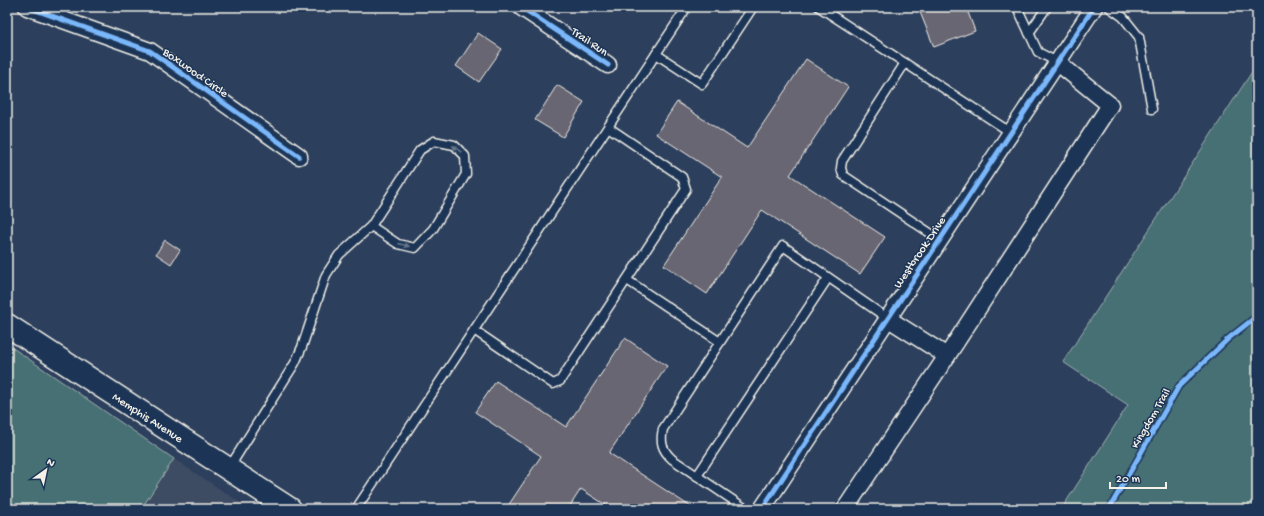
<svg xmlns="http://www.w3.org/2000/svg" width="1264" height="516" viewBox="0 0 1264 516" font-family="'Gochi Hand',sans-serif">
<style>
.built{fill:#3e4b64}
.green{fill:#477075;stroke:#9eb0ae}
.building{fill:#696673;stroke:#f4f1e8}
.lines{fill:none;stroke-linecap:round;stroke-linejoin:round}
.service-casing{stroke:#f4f1e8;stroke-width:11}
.minor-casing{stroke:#f4f1e8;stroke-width:19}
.secondary-casing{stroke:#f4f1e8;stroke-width:25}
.service{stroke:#1d3557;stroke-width:8}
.minor{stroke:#1d3557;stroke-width:16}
.secondary{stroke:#1d3557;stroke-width:22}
.cycleway-casing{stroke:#1d3557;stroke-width:8}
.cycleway{stroke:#7ab7fb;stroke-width:5}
.oneway{fill:#68778a}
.labels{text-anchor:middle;stroke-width:3;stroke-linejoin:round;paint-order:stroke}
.street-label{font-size:12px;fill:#f4f1e8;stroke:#1d3557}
</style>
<rect width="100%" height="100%" fill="#2c3f5d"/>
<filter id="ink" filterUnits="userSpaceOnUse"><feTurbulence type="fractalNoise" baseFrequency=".025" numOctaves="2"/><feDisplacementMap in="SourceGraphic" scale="8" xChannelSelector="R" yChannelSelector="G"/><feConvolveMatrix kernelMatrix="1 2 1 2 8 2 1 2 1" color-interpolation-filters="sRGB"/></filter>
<g filter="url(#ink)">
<!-- built -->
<polygon class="built" points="174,459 250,509 141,509"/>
<!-- green -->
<g class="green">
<polygon points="1257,64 1257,501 1252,509 1071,509 1064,505 1128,405 1063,362"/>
<polygon points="7,344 174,459 141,509 7,509"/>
</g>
<!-- building -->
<g class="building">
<polygon points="918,7 966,7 975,31 934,47"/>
<polygon points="478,33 502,49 479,82 456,66"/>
<polygon points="806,59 848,87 790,175 885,237 860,274 762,210 707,294 664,265 722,177 656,134 677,102 747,148"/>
<polygon points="557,85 584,102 563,137 535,120"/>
<polygon points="165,240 180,250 171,264 156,254"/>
<polygon points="625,338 667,366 609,453 694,509 612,509 581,489 568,509 506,509 541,456 475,412 496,381 566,427"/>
</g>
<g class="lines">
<defs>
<g id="service">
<polyline points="819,7 905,63"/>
<polyline points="1017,7 1038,52 1057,62"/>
<polyline points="1109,7 1123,17 1139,37 1152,109"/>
<polyline points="1029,33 1047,7"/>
<polyline points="656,54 702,84 753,7"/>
<polyline points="939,239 843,175 841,168 842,161 905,63 1010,132"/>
<polyline points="627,280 720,342"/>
<polyline points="474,330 553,384 560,381 686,189 682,177 608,127"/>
<polyline points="229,468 295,363 302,347 326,275 339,255 371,226 420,150 434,141 454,145 465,156 466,174 433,229 415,248 398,244 371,226"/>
<polyline points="697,476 828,278"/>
<polyline points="356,509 687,7"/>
<path d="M746,509L672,459C662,450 660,442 663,429L783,246L887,318"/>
</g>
<g id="minor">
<polyline points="27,7 150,51 299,156"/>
<polyline points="521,7 608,65"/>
<polyline points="887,318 947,356"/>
<polyline points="762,509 1094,7"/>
<polyline points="845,509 947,356 1110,105 1057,62"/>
</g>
<polyline id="secondary" points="7,325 290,509"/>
</defs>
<!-- service casing -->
<use href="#service" class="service-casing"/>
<!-- minor casing -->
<use href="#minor" class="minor-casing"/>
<!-- secondary casing -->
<use href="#secondary" class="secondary-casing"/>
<!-- service -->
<use href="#service" class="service"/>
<!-- minor -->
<use href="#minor" class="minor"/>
<!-- secondary -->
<use href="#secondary" class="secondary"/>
<defs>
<g id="cycleway">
<polyline points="27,7 150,51 299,156"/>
<polyline points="521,7 608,65"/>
<polyline points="762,509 1094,7"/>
<polyline points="1109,509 1179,386 1229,338 1257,316"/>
</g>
</defs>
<!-- cycleway casing -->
<use href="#cycleway" class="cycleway-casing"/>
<!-- cycleway -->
<use href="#cycleway" class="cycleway"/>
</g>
<!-- one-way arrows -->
<defs><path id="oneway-solid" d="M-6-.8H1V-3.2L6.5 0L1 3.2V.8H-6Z"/></defs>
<g class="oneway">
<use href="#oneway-solid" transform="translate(457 149) rotate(-143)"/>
<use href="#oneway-solid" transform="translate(404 245) rotate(15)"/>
</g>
</g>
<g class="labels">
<!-- street labels -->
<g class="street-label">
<text transform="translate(590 41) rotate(34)" y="4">Trail Run</text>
<text transform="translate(196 72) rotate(35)" y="4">Boxwood Circle</text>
<text transform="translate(919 252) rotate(-56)" y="4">Westbrook Drive</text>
<text transform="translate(148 417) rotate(33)" y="4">Memphis Avenue</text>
<text transform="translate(1150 418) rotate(-60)" y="4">Kingdom Trail</text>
</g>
</g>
<!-- margin -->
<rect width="1264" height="516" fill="none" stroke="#1d3557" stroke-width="24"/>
<rect x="12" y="12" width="1240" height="492" fill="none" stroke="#f4f1e8" stroke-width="1.5" filter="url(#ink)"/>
<!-- north arrow -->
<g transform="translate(46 470) rotate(33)" stroke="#1d3557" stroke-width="3" paint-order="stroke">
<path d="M0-3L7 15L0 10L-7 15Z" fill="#f4f1e8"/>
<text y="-6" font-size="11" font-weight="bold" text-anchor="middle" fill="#f4f1e8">N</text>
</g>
<!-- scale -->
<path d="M1110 482v6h56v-6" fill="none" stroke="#f4f1e8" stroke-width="2"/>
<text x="1116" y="482" font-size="12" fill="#f4f1e8" stroke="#1d3557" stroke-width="3" paint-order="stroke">20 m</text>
</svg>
